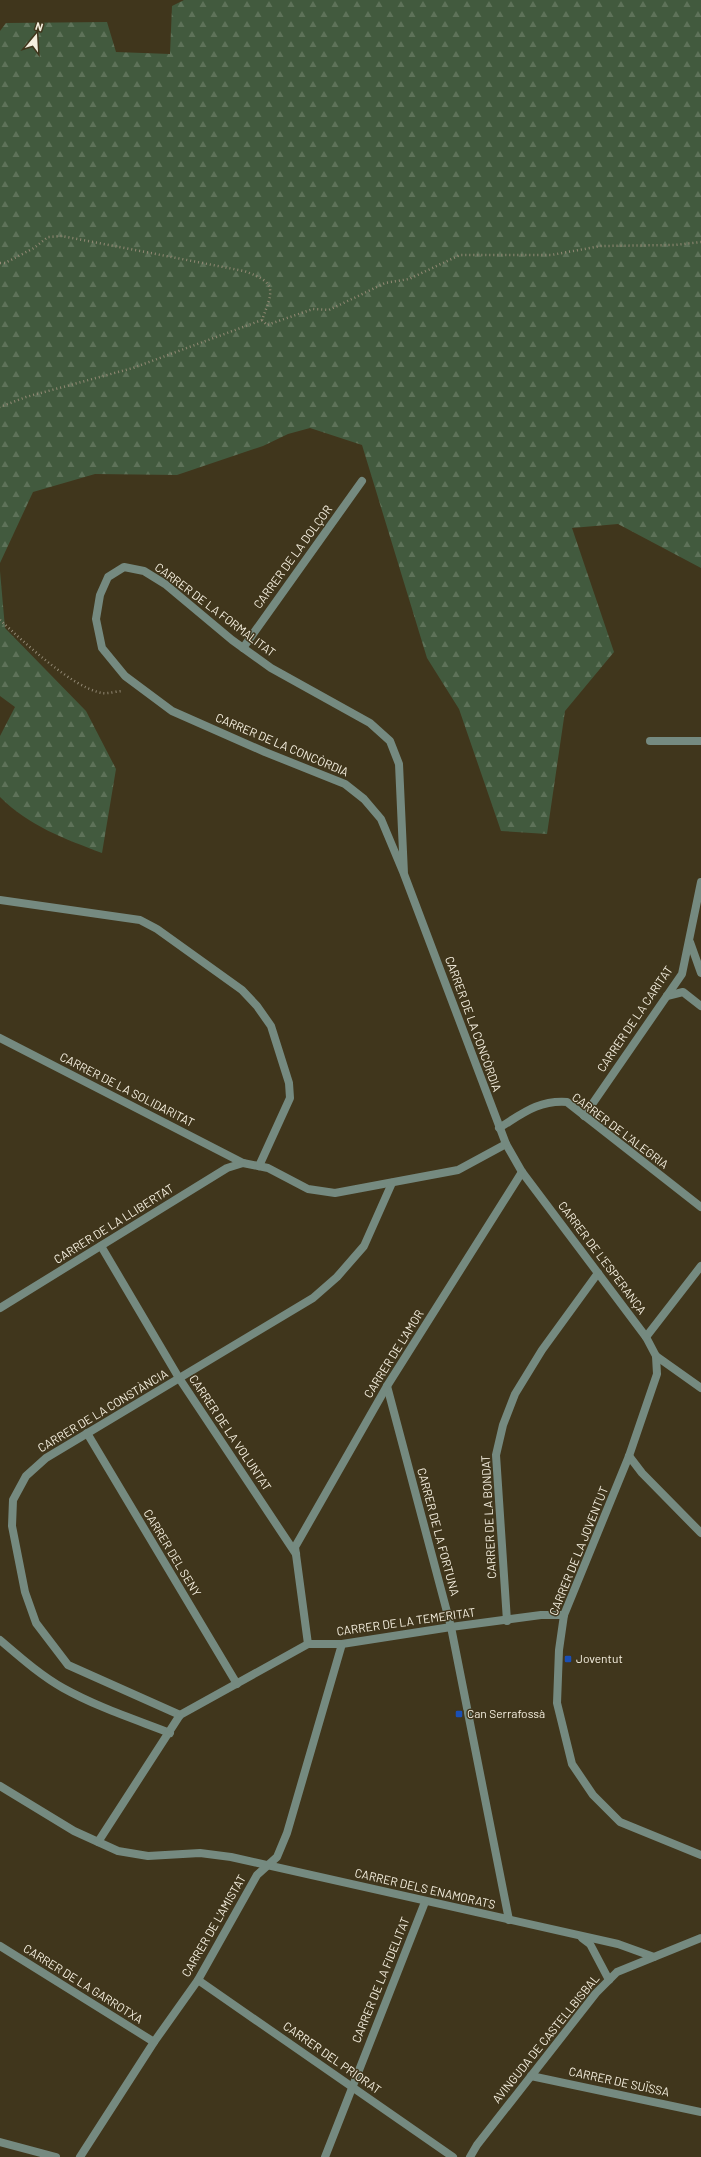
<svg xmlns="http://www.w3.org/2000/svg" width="701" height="2157" viewBox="0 0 701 2157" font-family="Barlow,sans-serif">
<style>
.forest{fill:url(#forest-firs)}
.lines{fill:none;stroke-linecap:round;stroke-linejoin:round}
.path{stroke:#928974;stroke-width:2.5;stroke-dasharray:1 3;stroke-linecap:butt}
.street{stroke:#758a80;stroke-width:8}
.transit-dot{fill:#1a4fb4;stroke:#40361c;stroke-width:1.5}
.labels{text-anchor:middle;stroke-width:3;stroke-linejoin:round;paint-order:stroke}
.street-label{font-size:12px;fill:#f5efdf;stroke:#40361c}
.poi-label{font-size:12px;fill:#f5efdf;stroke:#40361c;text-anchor:start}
</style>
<defs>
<pattern id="forest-firs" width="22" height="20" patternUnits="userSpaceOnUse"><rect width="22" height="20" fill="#425a3e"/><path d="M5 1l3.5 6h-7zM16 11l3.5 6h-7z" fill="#5e7259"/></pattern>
</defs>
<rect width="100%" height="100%" fill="#40361c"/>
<!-- forest -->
<g class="forest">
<polygon points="184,0 701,0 701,568 618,524 572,528 614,652 565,711 547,834 501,831 459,709 427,658 362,445 310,428 288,434 263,446 177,475 95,474 33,492 0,563 0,31 6,23 107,22 116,52 170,54 172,6"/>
<path d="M0,571L5,628L86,711L116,769L102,853C65,839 29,826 0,797V736L15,707L0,696Z"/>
</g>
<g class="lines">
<!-- path -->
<g class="path">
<path d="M0,263H5L34,248L48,237L62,236L244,271C278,283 273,290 262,320L133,368L26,397L0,407"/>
<polyline points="262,320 267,325 313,309 329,310 385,283 409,279 460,255 551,255 601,246 675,245 701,242"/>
<path d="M0,620C24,642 71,687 102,693C108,694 117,691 123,691"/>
</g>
<!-- street -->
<g class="street">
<polyline points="243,648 362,481"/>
<polyline points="650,741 701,741"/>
<polyline points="404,874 399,764 390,741 370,723 271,668 232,640 165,584 144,571 124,567 108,577 100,595 96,619 102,648 125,676 172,711 265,752 345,784 364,799 381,819 404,874 506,1144 522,1172 646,1337 656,1356 701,1388"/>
<polyline points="0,900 140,920 157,929 242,990 257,1006 271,1026 289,1083 290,1098 259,1166"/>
<polyline points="690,942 701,973"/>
<polyline points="667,996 683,992 701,1006"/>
<polyline points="0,1038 243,1163 268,1168 308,1189 335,1193 458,1170 506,1144"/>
<polyline points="584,1116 682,974 701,882"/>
<path d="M499,1128C522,1114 538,1100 567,1102L701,1207"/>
<polyline points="101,1246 179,1378 296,1554"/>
<polyline points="0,1308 227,1168 243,1163"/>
<polyline points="646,1337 701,1266"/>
<polyline points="656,1356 657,1374 629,1456 564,1615 559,1650 557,1703 572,1764 593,1795 620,1822 701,1855"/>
<polyline points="387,1386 451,1627 509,1920"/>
<polyline points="87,1433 237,1684"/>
<polyline points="629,1456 642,1473 701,1533"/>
<polyline points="507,1621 496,1455 503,1425 515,1394 542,1350 598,1273"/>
<path d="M0,1640C20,1657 40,1675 63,1688C97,1707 134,1719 170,1733"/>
<polyline points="308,1644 295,1547 387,1386 522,1172"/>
<polyline points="180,1715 68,1665 36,1623 25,1592 12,1526 13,1500 26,1476 46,1458 313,1298 337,1277 364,1246 392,1183"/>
<polyline points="0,1786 74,1831 118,1851 148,1856 200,1853 231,1857 618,1944 654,1957"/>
<polyline points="98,1842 180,1715 308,1644 342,1644 451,1627 541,1615 564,1615"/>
<polyline points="582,1938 590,1944 609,1980"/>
<polyline points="0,1946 154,2042"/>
<polyline points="198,1980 453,2157"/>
<polyline points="531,2076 701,2112"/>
<polyline points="0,2142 56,2157"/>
<polyline points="80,2157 154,2042 198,1980 257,1875 277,1857 287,1833 342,1644"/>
<polyline points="325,2157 425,1902"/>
<polyline points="470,2157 477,2145 596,1993 617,1972 701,1938"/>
</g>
</g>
<!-- markers -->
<g class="transit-dot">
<rect x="564" y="1655" width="8" height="8" rx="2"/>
<rect x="455" y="1710" width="8" height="8" rx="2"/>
</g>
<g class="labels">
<!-- street labels -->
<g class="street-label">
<text transform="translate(293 557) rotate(-54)" y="4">CARRER DE LA DOLÇOR</text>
<text transform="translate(215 610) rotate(37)" y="4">CARRER DE LA FORMALITAT</text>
<text transform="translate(282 745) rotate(23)" y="4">CARRER DE LA CONCÒRDIA</text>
<text transform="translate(635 1019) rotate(-56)" y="4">CARRER DE LA CARITAT</text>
<text transform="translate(473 1024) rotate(70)" y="4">CARRER DE LA CONCÒRDIA</text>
<text transform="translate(127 1090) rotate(27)" y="4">CARRER DE LA SOLIDARITAT</text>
<text transform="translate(620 1131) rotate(37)" y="4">CARRER DE L'ALEGRIA</text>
<text transform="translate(114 1224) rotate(-32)" y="4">CARRER DE LA LLIBERTAT</text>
<text transform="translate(602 1258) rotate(53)" y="4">CARRER DE L'ESPERANÇA</text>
<text transform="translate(394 1354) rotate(-58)" y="4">CARRER DE L'AMOR</text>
<text transform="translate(103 1411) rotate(-31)" y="4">CARRER DE LA CONSTÀNCIA</text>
<text transform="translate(230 1433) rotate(56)" y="4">CARRER DE LA VOLUNTAT</text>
<text transform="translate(489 1517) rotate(-93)" y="4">CARRER DE LA BONDAT</text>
<text transform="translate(438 1532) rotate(75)" y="4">CARRER DE LA FORTUNA</text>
<text transform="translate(579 1551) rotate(-68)" y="4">CARRER DE LA JOVENTUT</text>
<text transform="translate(172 1553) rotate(59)" y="4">CARRER DEL SENY</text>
<text transform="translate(406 1622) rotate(-8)" y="4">CARRER DE LA TEMERITAT</text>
<text transform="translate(425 1889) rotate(13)" y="4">CARRER DELS ENAMORATS</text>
<text transform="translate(214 1926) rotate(-60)" y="4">CARRER DE L'AMISTAT</text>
<text transform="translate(381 1980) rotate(-68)" y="4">CARRER DE LA FIDELITAT</text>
<text transform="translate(83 1984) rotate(32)" y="4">CARRER DE LA GARROTXA</text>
<text transform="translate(546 2039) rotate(-51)" y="4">AVINGUDA DE CASTELLBISBAL</text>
<text transform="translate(332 2058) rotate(35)" y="4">CARRER DEL PRIORAT</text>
<text transform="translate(619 2082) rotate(12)" y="4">CARRER DE SUÏSSA</text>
</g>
<!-- poi labels -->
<g class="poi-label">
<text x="576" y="1663">Joventut</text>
<text x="467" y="1718">Can Serrafossà</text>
</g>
</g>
<!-- north arrow -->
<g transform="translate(36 36) rotate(18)" stroke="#40361c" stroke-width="3" paint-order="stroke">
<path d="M0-3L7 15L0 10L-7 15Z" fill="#f5efdf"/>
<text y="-6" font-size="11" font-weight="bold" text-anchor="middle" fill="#f5efdf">N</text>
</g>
</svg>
